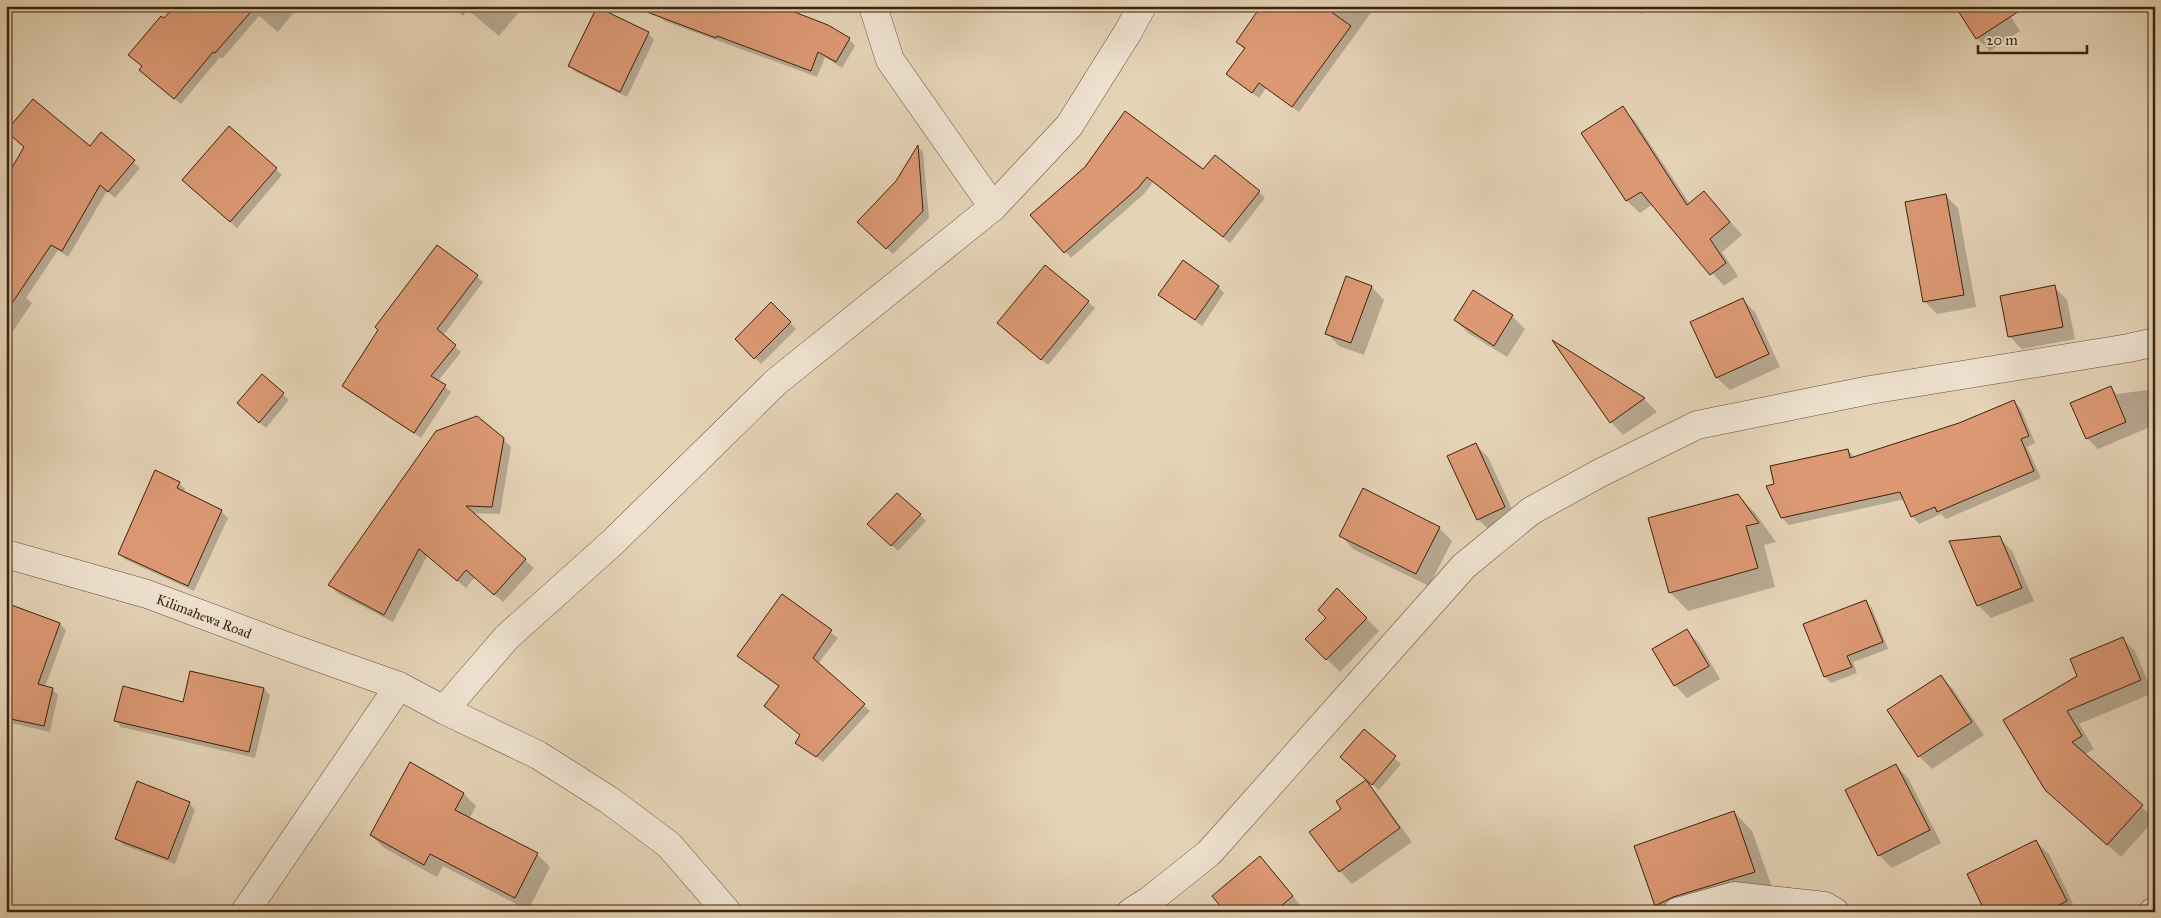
<svg xmlns="http://www.w3.org/2000/svg" width="2161" height="918" viewBox="0 0 2161 918" font-family="'IM FELL Great Primer',serif">
<style>
.shadow{fill:#0003}
.building{fill:#dc9974;stroke:#3d220b}
.lines{fill:none;stroke-linecap:round;stroke-linejoin:round}
.minor-casing{stroke:#674e36;stroke-width:29}
.tertiary-casing{stroke:#674e36;stroke-width:29}
.minor{stroke:#eee2d0;stroke-width:28}
.tertiary{stroke:#eee2d0;stroke-width:28}
.labels{text-anchor:middle;stroke-width:4.5;stroke-linejoin:round;paint-order:stroke}
.street-label{font-size:14px;fill:#3d220b;stroke:#eee2d0}
</style>
<rect width="100%" height="100%" fill="#e5d3b6"/>
<filter id="stains"><feTurbulence type="fractalNoise" baseFrequency=".004" numOctaves="4"/><feColorMatrix values="0 0 0 0 .2 0 0 0 0 .09 0 0 0 0 .02 0 0 0 .5 -.17"/></filter>
<radialGradient id="worn" r=".72"><stop offset=".6" stop-color="#630" stop-opacity="0"/><stop offset="1" stop-color="#630" stop-opacity=".3"/></radialGradient>
<!-- shadow -->
<g class="shadow">
<polygon points="6,6 12,6 6,12"/>
<polygon points="219,6 299,6 278,32 259,16 222,59 220,57 181,104 147,76 164,20"/>
<polygon points="451,6 524,6 499,36 468,10 463,16"/>
<polygon points="1275,6 1376,6 1299,112 1266,88 1259,98 1234,80 1245,50 1237,42"/>
<polygon points="1632,6 1647,6 1641,14"/>
<polygon points="1956,6 2004,6 2020,31 1990,51 1977,38"/>
<polygon points="658,15 828,27 849,39 855,46 842,68 825,57 817,77 664,21"/>
<polygon points="648,33 654,40 627,97 576,72 569,66"/>
<polygon points="1622,108 1635,121 1690,204 1704,192 1742,235 1722,252 1738,276 1724,286 1653,204 1640,213 1627,201 1583,133"/>
<polygon points="230,128 282,175 237,228 190,186"/>
<polygon points="101,134 140,168 115,198 107,191 68,257 58,250 26,298 32,303 6,341 6,221 90,148"/>
<polygon points="918,147 923,152 929,218 893,254 859,222 897,182"/>
<polygon points="1086,168 1204,170 1259,192 1265,198 1230,243 1153,182 1144,194 1071,258 1032,215"/>
<polygon points="1945,195 1958,208 1976,307 1937,314 1924,301"/>
<polygon points="1045,267 1095,308 1048,365 1005,329"/>
<polygon points="477,276 483,282 443,336 461,352 438,381 451,392 421,438 350,392 343,386"/>
<polygon points="1218,287 1224,293 1202,326 1160,294"/>
<polygon points="1372,287 1384,300 1364,355 1339,346 1327,333"/>
<polygon points="2054,287 2067,300 2075,339 2022,349 2009,336"/>
<polygon points="1473,292 1512,316 1525,329 1507,357 1468,333 1455,320"/>
<polygon points="1742,299 1755,312 1780,367 1730,390 1717,378"/>
<polygon points="771,304 796,329 761,364 737,339"/>
<polygon points="1556,344 1644,399 1657,412 1623,435 1611,422"/>
<polygon points="262,376 289,400 266,428 245,410"/>
<polygon points="2110,388 2117,394 2155,389 2155,425 2098,449 2087,438"/>
<polygon points="2014,401 2021,409 2035,443 2027,447 2041,478 1946,519 1941,514 1919,524 1912,516 1905,499 1789,525 1782,518 1775,485 1848,450 1855,458 1959,424"/>
<polygon points="503,439 511,447 500,514 472,513 534,568 503,602 475,577 466,588 427,556 393,622 337,593 330,585"/>
<polygon points="1475,444 1488,457 1517,520 1491,532 1478,519"/>
<polygon points="179,483 185,489 184,492 221,511 228,518 194,591 126,560 119,554"/>
<polygon points="1738,495 1756,514 1776,542 1764,545 1775,587 1688,611 1670,592"/>
<polygon points="920,515 926,521 898,551 869,524"/>
<polygon points="1439,528 1452,541 1429,586 1353,549 1341,536"/>
<polygon points="1999,538 2012,551 2034,601 1991,618 1978,605"/>
<polygon points="1337,590 1379,631 1340,672 1307,639 1327,618"/>
<polygon points="782,596 838,638 818,664 870,711 823,762 797,743 801,735 780,687 739,656"/>
<polygon points="1865,602 1872,608 1888,649 1853,662 1857,673 1831,683 1825,677"/>
<polygon points="6,604 60,624 66,630 45,687 52,689 58,695 50,732 10,723 6,738"/>
<polygon points="1686,630 1699,643 1720,679 1687,698 1675,685"/>
<polygon points="2122,638 2135,651 2153,693 2079,724 2094,749 2084,755 2155,819 2121,857 2059,802 2005,720 2079,676"/>
<polygon points="1940,676 1953,689 1984,735 1932,769 1919,756 1889,710"/>
<polygon points="264,689 270,695 255,758 121,727 115,720 184,703"/>
<polygon points="1364,731 1401,764 1379,790 1348,764"/>
<polygon points="1896,766 1908,778 1941,843 1892,868 1879,855"/>
<polygon points="1366,782 1378,795 1412,842 1352,884 1340,871 1343,809"/>
<polygon points="464,794 476,806 469,819 537,854 550,867 528,910 443,866 437,877 384,848 371,835"/>
<polygon points="189,803 195,810 175,864 123,845 116,838"/>
<polygon points="1734,812 1752,831 1773,890 1702,912 1663,912 1656,905"/>
<polygon points="2036,842 2049,854 2077,912 1986,912"/>
<polygon points="1260,858 1273,871 1304,910 1302,912 1226,912"/>
</g>
<!-- building -->
<g class="building">
<polygon points="175,6 256,6 215,53 213,52 174,99 139,70 142,66 128,55 161,16 164,18"/>
<polygon points="639,6 779,6 828,25 850,38 836,62 818,52 811,71 717,36 716,38 639,9"/>
<polygon points="1261,6 1323,6 1351,26 1292,107 1259,83 1252,93 1226,74 1245,48 1236,42"/>
<polygon points="1955,6 2027,6 1976,39"/>
<polygon points="597,7 649,32 620,92 568,66"/>
<polygon points="33,99 90,146 101,132 135,160 108,192 100,185 62,251 51,245 6,312 6,178 24,147 6,131"/>
<polygon points="1623,106 1687,205 1704,191 1730,222 1710,239 1726,263 1710,275 1641,192 1626,201 1581,133"/>
<polygon points="1125,111 1203,169 1215,155 1260,191 1223,237 1147,177 1138,188 1064,253 1030,215 1085,167"/>
<polygon points="229,126 277,168 230,222 182,180"/>
<polygon points="918,145 923,211 886,249 857,222 896,181"/>
<polygon points="1946,194 1964,295 1923,302 1905,202"/>
<polygon points="437,245 478,275 437,329 456,345 431,376 446,385 414,433 342,386 378,330 375,327"/>
<polygon points="1183,260 1219,286 1195,320 1158,295"/>
<polygon points="1045,265 1089,301 1041,360 997,323"/>
<polygon points="1346,276 1372,286 1351,343 1325,334"/>
<polygon points="2055,285 2063,327 2008,337 2000,296"/>
<polygon points="1473,290 1513,315 1494,346 1454,320"/>
<polygon points="1743,298 1769,354 1716,378 1690,322"/>
<polygon points="771,302 791,322 754,359 735,339"/>
<polygon points="1552,340 1645,398 1610,423"/>
<polygon points="262,374 284,393 259,423 237,403"/>
<polygon points="2111,386 2126,422 2086,439 2070,403"/>
<polygon points="2014,400 2029,436 2021,439 2034,471 1937,512 1935,507 1911,517 1900,492 1781,518 1766,486 1774,484 1770,466 1848,449 1850,458 1959,423"/>
<polygon points="477,416 504,438 492,507 466,506 526,559 494,595 466,570 457,581 419,549 384,615 328,585 436,431"/>
<polygon points="1476,443 1505,507 1477,520 1447,456"/>
<polygon points="155,470 180,482 177,488 222,510 188,586 118,554"/>
<polygon points="1363,488 1440,527 1416,574 1339,536"/>
<polygon points="897,493 921,514 891,546 867,524"/>
<polygon points="1738,494 1759,523 1746,526 1758,568 1669,593 1648,518"/>
<polygon points="2000,536 2022,588 1977,606 1949,541"/>
<polygon points="1337,588 1367,618 1326,660 1305,639 1326,618 1318,610"/>
<polygon points="782,594 832,630 813,658 865,704 816,757 795,743 800,735 764,706 779,686 737,656"/>
<polygon points="1866,600 1883,642 1847,656 1852,667 1824,677 1803,624"/>
<polygon points="6,603 60,623 38,684 53,688 44,726 6,718"/>
<polygon points="1687,629 1709,666 1674,686 1652,649"/>
<polygon points="2123,637 2141,680 2067,711 2082,736 2072,742 2143,805 2107,845 2045,790 2003,720 2077,676 2070,659"/>
<polygon points="190,671 264,688 249,752 114,721 123,686 183,702"/>
<polygon points="1941,675 1972,722 1918,757 1887,710"/>
<polygon points="1364,729 1396,756 1372,785 1340,757"/>
<polygon points="410,762 464,793 455,810 538,853 515,898 430,854 424,865 370,835"/>
<polygon points="1896,764 1930,830 1878,856 1845,790"/>
<polygon points="1366,780 1400,828 1339,872 1309,832 1341,809 1336,801"/>
<polygon points="137,781 190,802 168,859 115,839"/>
<polygon points="1734,811 1755,872 1673,897 1655,906 1634,846"/>
<polygon points="2036,840 2067,901 2045,912 1985,912 1967,874"/>
<polygon points="1260,856 1293,896 1274,912 1225,912 1212,896"/>
</g>
<g class="lines">
<defs>
<g id="minor">
<polyline points="873,6 890,60 993,207"/>
<polyline points="444,710 507,637 613,542 776,382 993,207 1069,126 1128,32 1142,6"/>
<polyline points="245,912 399,686"/>
<polyline points="1131,912 1150,900 1209,853 1464,566 1531,511 1600,473 1697,425 1870,390 2129,348 2155,342"/>
<polyline points="1677,912 1734,896 1825,906 1835,912"/>
<polyline points="2153,912 2155,911"/>
</g>
<polyline id="tertiary" points="6,554 147,594 286,646 399,686 444,710 538,755 609,800 669,845 727,912"/>
</defs>
<!-- minor casing -->
<use href="#minor" class="minor-casing"/>
<!-- tertiary casing -->
<use href="#tertiary" class="tertiary-casing"/>
<!-- minor -->
<use href="#minor" class="minor"/>
<!-- tertiary -->
<use href="#tertiary" class="tertiary"/>
</g>
<g class="labels">
<!-- street labels -->
<g class="street-label">
<text transform="translate(204 616) rotate(21)" y="5">Kilimahewa Road</text>
</g>
</g>
<!-- margin -->
<rect width="2161" height="918" fill="none" stroke="#e5d3b6" stroke-width="25"/>
<rect x="8" y="8" width="2146" height="903" fill="none" stroke="#3d220b" stroke-width="2.5"/>
<rect x="12" y="12" width="2136" height="893" fill="none" stroke="#3d220b"/>
<!-- scale -->
<path d="M1978 45v8h109v-8" fill="none" stroke="#3d220b" stroke-width="2.5"/>
<text x="1986" y="45" font-size="15" fill="#3d220b" stroke="#eee2d0" stroke-width="4" paint-order="stroke">20 m</text>
<rect width="100%" height="100%" filter="url(#stains)"/>
<rect width="100%" height="100%" fill="url(#worn)"/>
</svg>
